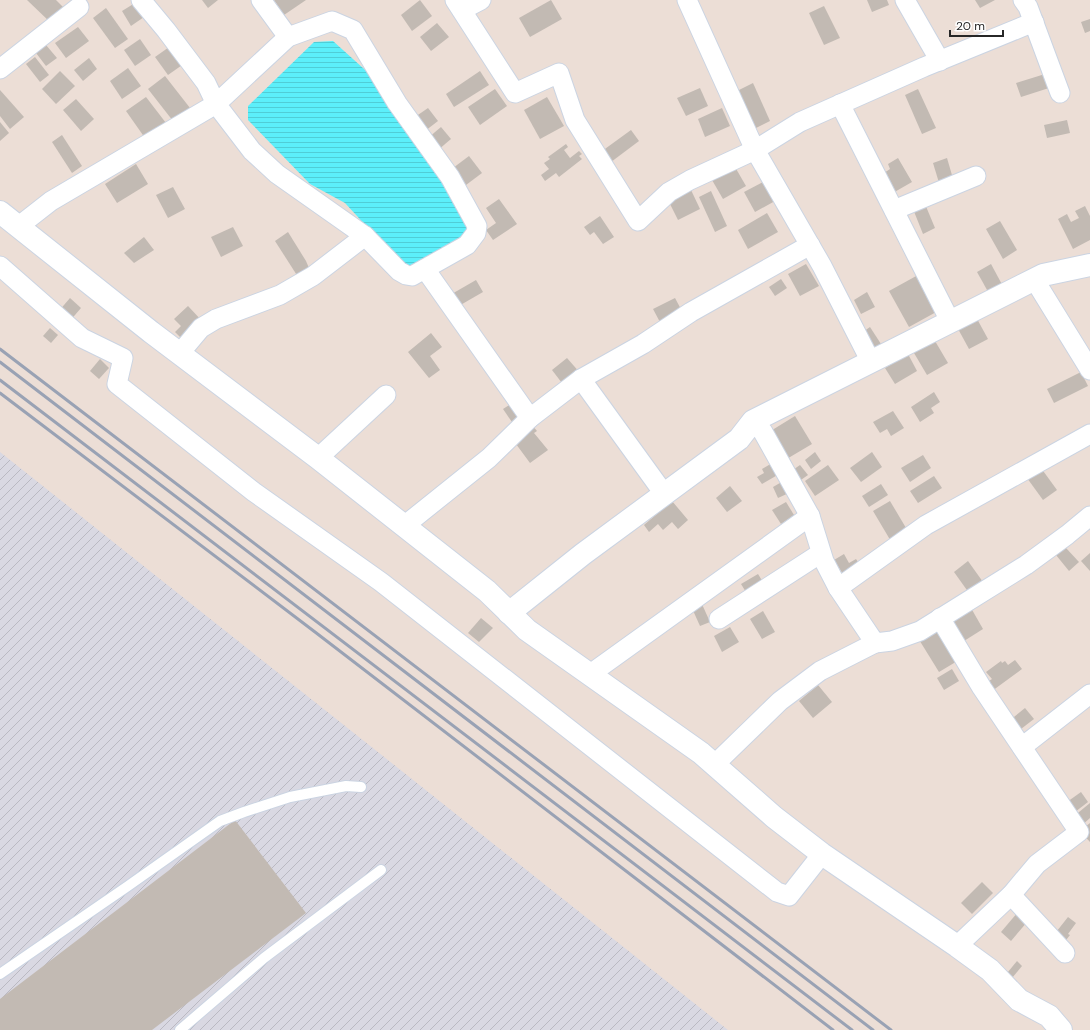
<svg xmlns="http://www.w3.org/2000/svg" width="1090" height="1030" viewBox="0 0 1090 1030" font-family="'DM Sans',sans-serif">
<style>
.industrial{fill:url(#industrial-furrows)}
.water{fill:url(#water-rules)}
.building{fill:#c2bab3}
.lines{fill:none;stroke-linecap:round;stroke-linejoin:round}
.service-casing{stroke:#cbd4e2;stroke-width:12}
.minor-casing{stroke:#cbd4e2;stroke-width:21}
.tertiary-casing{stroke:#cbd4e2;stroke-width:24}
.service{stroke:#fff;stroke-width:10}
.minor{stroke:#fff;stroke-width:19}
.tertiary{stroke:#fff;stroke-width:22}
.rail{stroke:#99a2b4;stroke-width:3}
</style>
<defs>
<pattern id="industrial-furrows" width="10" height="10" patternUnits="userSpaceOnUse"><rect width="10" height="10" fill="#d9d8e2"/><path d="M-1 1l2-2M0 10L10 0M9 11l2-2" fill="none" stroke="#bab9c2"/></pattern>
<pattern id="water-rules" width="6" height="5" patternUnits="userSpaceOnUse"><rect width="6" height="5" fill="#5ceffa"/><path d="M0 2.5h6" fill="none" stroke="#50cdd6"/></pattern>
</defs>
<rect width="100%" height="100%" fill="#ecded6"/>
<!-- industrial -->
<polygon class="industrial" points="0,452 728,1030 0,1030"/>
<!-- water -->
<polygon class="water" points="333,41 383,86 449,185 468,228 442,258 404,267 345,203 310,184 248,120 248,106 314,42"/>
<!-- building -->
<g class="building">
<polygon points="27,0 56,0 65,9 51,23"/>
<polygon points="202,0 218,0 208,8"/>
<polygon points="274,0 306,0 284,15"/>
<polygon points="420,0 432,16 412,31 401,15"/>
<polygon points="551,0 562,19 530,37 519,18"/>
<polygon points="867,0 887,0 889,5 872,12"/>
<polygon points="975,0 995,0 980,8"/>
<polygon points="135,3 144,17 131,26 122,11"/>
<polygon points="824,6 840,38 824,45 809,13"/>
<polygon points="106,8 128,39 115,48 93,18"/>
<polygon points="1090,19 1090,31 1085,33 1081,22"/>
<polygon points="437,23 449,37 431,51 420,37"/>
<polygon points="78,27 89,41 66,58 55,43"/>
<polygon points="140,39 151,55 135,66 124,50"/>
<polygon points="46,45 57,58 46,66 36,53"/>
<polygon points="172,45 185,63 168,75 155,57"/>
<polygon points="35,57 49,75 40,82 26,64"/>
<polygon points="89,58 97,69 83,81 74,70"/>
<polygon points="128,68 141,86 122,99 110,81"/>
<polygon points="60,71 75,86 56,104 42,89"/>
<polygon points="480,71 489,85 454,107 446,94"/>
<polygon points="1045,74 1049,88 1021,97 1016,83"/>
<polygon points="165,76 190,108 173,121 148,89"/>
<polygon points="753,83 770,121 754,129 737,91"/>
<polygon points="700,88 708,106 686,116 677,98"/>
<polygon points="495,89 507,106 480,125 468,107"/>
<polygon points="918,89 936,128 922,134 905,95"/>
<polygon points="0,90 24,117 10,129 0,116"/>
<polygon points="146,97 166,123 145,138 126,111"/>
<polygon points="547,97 564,126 540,139 524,110"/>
<polygon points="76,99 94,119 81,131 63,110"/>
<polygon points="428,108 438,121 425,131 415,117"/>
<polygon points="722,108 730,126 705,137 698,119"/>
<polygon points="1067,120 1070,133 1047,138 1044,125"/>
<polygon points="0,122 9,133 0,141"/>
<polygon points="441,127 451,139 438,150 428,138"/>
<polygon points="631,130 639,141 607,165 598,154"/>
<polygon points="62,135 82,166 72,173 52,142"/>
<polygon points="566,144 568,147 564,150 570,158 579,151 582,154 579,156 582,159 559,177 556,173 545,181 541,175 549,169 544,163 550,159 548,157"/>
<polygon points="469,156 482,173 466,185 453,168"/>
<polygon points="898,158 912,182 891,194 881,175 890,169 888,164"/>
<polygon points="947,158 954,182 940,186 933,163"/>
<polygon points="136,164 148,184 117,203 105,184"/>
<polygon points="735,167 746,186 723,199 712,180"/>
<polygon points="765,181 775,201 755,212 744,192"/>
<polygon points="173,187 185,209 168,218 156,195"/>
<polygon points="691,190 700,209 678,220 668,200"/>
<polygon points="711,191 727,226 715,232 699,197"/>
<polygon points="499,199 517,224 493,240 486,230 496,223 486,208"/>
<polygon points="925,204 935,228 923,234 913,209"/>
<polygon points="1085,206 1090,216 1090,240 1073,249 1058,219 1067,214 1071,222 1079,218 1075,211"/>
<polygon points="767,213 778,232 748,249 738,230"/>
<polygon points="600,216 614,237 603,244 594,232 590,235 584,227"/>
<polygon points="1000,221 1017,250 1003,259 986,229"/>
<polygon points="233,227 243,246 221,257 211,237"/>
<polygon points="288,232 306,261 311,273 300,280 275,241"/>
<polygon points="144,237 154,250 134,263 124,253"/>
<polygon points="806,264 819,286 800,296 788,274"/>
<polygon points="991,264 1005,290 991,297 977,272"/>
<polygon points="918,275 938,311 909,327 889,291"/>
<polygon points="781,279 787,288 775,296 769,287"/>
<polygon points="476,280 483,292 457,307 450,295"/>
<polygon points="867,292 875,307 861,314 854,300"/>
<polygon points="70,298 81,308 69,322 58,312"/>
<polygon points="675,298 683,313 661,324 653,309"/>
<polygon points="188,306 203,322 183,340 175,332 181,326 174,319"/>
<polygon points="976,317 988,339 969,349 957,327"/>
<polygon points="870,327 881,344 871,350 860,334"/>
<polygon points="50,328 58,335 51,343 43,336"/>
<polygon points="431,333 442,347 430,356 440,370 429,378 408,352"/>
<polygon points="935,341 948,363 927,375 914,353"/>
<polygon points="908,354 917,371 895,384 885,368"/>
<polygon points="567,358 581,374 565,387 552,370"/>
<polygon points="100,359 109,368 99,379 90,371"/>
<polygon points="1081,372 1088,386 1054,403 1047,389"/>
<polygon points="934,392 940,402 931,408 934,413 920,422 911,407"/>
<polygon points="517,400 527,415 514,425 503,409"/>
<polygon points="893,411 904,428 891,436 887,429 880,433 873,422"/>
<polygon points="795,416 812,444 785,460 769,432"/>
<polygon points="531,424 537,431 534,433 548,450 530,463 516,444 524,438 520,432"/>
<polygon points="815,452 821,461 811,469 805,460"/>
<polygon points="872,452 882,467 861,482 850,468"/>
<polygon points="923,455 931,468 910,482 901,468"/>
<polygon points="774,462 781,473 762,484 757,477 764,473 762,469"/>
<polygon points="800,465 808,475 798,482 790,472"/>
<polygon points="828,465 839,480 815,496 805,481"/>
<polygon points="1041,468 1057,490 1043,500 1027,478"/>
<polygon points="934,476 942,488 918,503 910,491"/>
<polygon points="785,480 791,492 778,498 773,487"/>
<polygon points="881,484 888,495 869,507 862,496"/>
<polygon points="730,486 742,501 727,512 716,498"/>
<polygon points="672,501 688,520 678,529 672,522 663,530 658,524 649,532 644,525"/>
<polygon points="890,501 909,533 892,543 873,511"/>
<polygon points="786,502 794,515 781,524 772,510"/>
<polygon points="1066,548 1079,562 1069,571 1056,555"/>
<polygon points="1090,553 1090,571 1081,561"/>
<polygon points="844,554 849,563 856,559 862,568 846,579 834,560"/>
<polygon points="968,561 983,582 969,593 954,572"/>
<polygon points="758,574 766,587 749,597 741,584"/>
<polygon points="701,602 710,622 700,626 691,606"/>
<polygon points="971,608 983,629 964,641 952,619"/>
<polygon points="763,611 775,632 762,639 750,619"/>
<polygon points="481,618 493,628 479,642 468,633"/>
<polygon points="938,626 959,660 939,672 918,638"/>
<polygon points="730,627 739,642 722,652 714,636"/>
<polygon points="1015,660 1022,669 992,691 986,683 992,679 986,672 1001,661 1002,663 1005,661 1008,665"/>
<polygon points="952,669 959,681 944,690 937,678"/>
<polygon points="818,685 832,702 813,718 799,701"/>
<polygon points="1025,708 1034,719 1017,732 1009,721"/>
<polygon points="1081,792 1088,802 1075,812 1067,802"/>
<polygon points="1090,803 1090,818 1081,826 1073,817"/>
<polygon points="235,820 306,913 152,1030 0,1030 0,999"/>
<polygon points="1090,823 1090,842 1080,831"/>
<polygon points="982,882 993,893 972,914 961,903"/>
<polygon points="1018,912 1028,921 1011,941 1001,932"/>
<polygon points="1068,917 1076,923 1068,934 1070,935 1063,944 1053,936"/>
<polygon points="1017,961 1022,966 1008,983 1003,978"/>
</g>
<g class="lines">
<defs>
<g id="service">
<polyline points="0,974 128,886 220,821 244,812 290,797 346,786 361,787"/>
<polyline points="180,1030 264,958 381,870"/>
</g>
<g id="minor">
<polyline points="261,0 288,37"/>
<polyline points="455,0 515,93 559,73 575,120 638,221 669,192 690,180 755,150 822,266 871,362"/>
<polyline points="687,0 755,150 800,122 924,67 1034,22"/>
<polyline points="905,0 940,61"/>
<polyline points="1023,0 1028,7 1060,93"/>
<polyline points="462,10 481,0"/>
<polyline points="0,69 79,7"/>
<polyline points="840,104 950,321"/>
<polyline points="894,210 976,176"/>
<polyline points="19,226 51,201 216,104 288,37 332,21 353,30 397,103 450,177 477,226 476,233 467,245 412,276 406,275 399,271 365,236 277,174 252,151 216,104 206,83 166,30 141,0"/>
<polyline points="0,266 82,338 123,358 117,384 254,492 381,582 777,892 789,896 822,854"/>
<polyline points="425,269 530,418"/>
<polyline points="1034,279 1090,370"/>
<polyline points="180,353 201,328 216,319 280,295 313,276 365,236"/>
<polyline points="581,379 665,495"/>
<polyline points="753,421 763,432 810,516 824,561 838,588 875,643 892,641 920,631 1026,565 1067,535 1090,516"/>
<polyline points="318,458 386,395"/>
<polyline points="404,526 489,458 530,418 581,379 643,344 691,312 810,245"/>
<polyline points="838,588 926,525 1090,434"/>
<polyline points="940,618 982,688 1079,832 1037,864 1011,895 957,946"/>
<polyline points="719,619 821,553"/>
<polyline points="589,675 810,516"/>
<polyline points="1022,747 1090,694"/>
<polyline points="714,765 780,701 820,671 875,643"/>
<polyline points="1011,895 1065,953"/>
</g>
<g id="tertiary">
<polyline points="0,212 151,332 318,458 487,591 527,630 701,753 774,817 822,854 957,946 990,970 1019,1000 1049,1016 1061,1030"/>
<polyline points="509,613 583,554 739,439 753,421 1043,275 1090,265"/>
</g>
</defs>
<!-- service casing -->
<use href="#service" class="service-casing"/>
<!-- minor casing -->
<use href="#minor" class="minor-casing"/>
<!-- tertiary casing -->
<use href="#tertiary" class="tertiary-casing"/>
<!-- service -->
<use href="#service" class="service"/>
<!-- minor -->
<use href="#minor" class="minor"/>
<!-- tertiary -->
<use href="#tertiary" class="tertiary"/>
<!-- rail -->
<g class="rail">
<polyline points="0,349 891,1030"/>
<polyline points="0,362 873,1030"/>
<polyline points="0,380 852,1030"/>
<polyline points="0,393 315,632 833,1030"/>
</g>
</g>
<!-- scale -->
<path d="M950 30v6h53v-6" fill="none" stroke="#272727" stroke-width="2"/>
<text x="956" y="30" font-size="12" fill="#272727" stroke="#ffffff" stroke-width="3" paint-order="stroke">20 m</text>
</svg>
